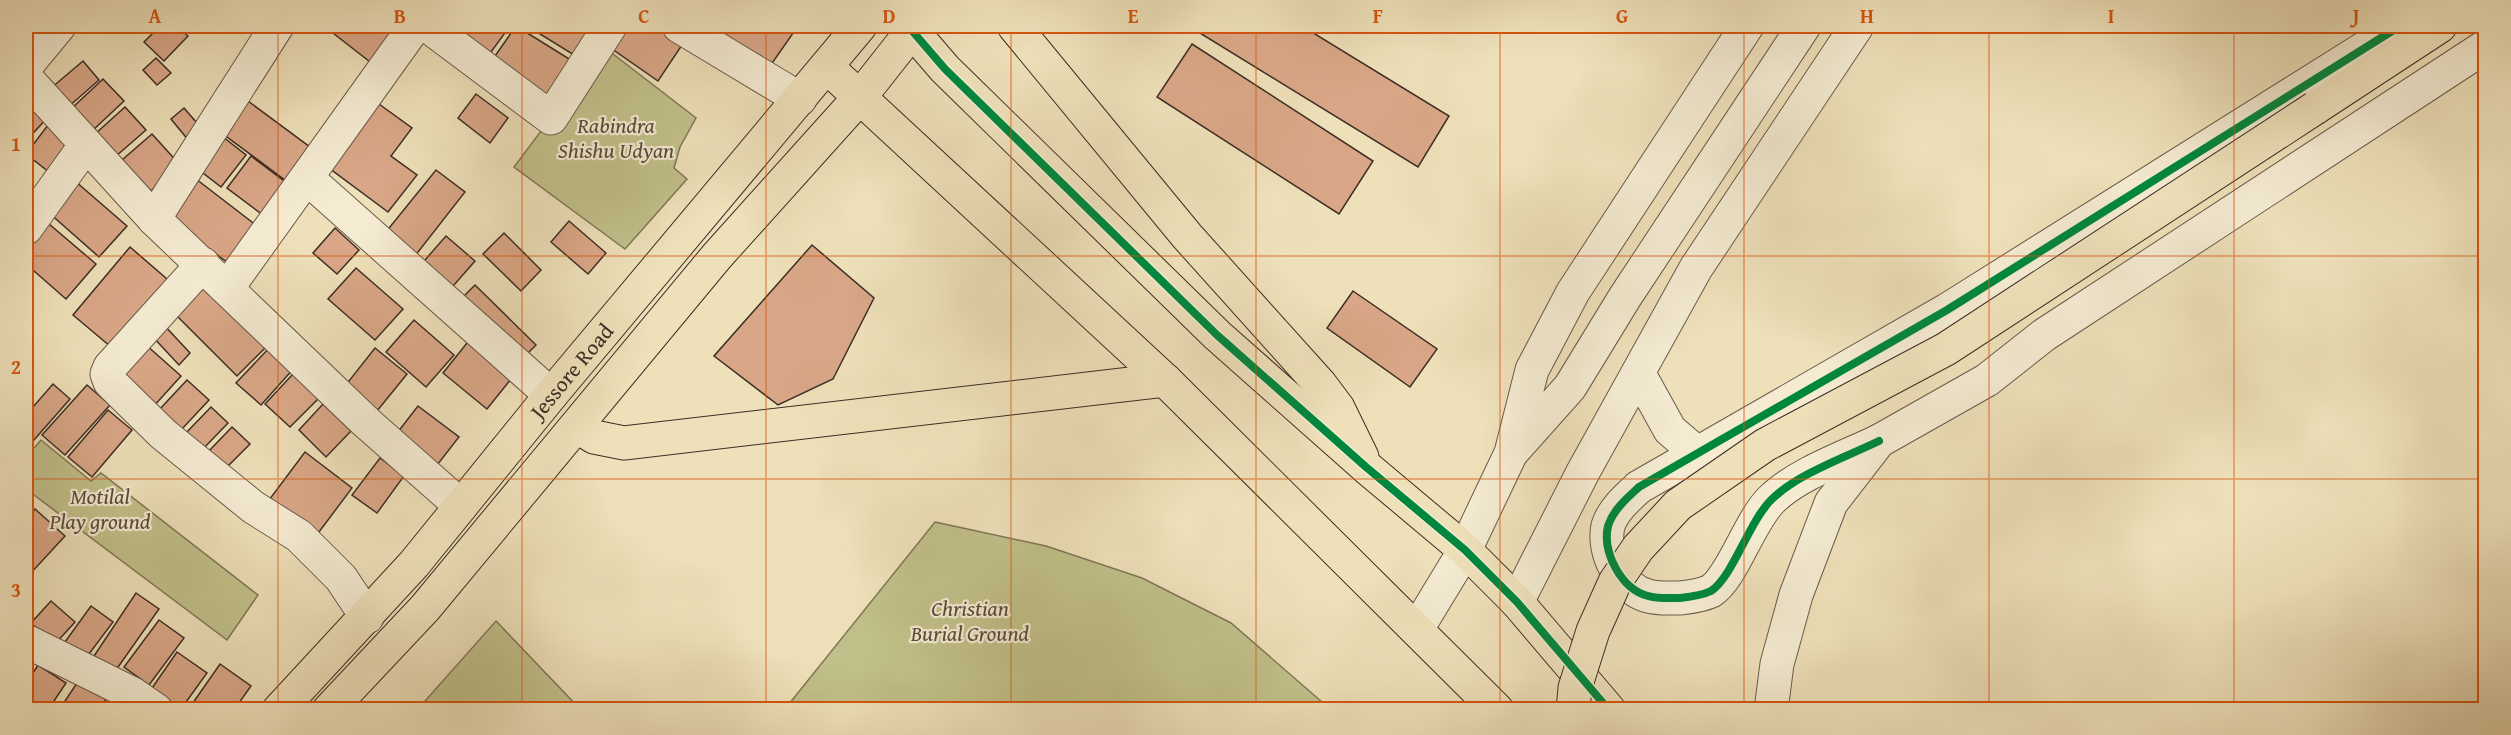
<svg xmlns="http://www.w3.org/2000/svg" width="2511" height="735" viewBox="0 0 2511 735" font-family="'Gentium Book Plus',serif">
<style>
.green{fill:#c1c08a;stroke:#807658;stroke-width:1.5}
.building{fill:#d9a787;stroke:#3e2d26;stroke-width:1.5}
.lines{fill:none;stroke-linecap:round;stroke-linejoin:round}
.minor-casing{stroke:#6a5a4b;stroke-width:35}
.major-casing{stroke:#3e2d26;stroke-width:35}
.minor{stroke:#f4ebd2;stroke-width:33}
.major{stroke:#eee0b9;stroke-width:33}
.major-bridge-casing{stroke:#3e2d26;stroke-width:35;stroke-linecap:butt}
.major-bridge{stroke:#eee0b9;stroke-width:33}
.cycleway-casing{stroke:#f4ebd2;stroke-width:11}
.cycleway{stroke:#00873e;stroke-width:8}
.grid{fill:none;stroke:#d7550f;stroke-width:1.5;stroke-opacity:0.55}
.labels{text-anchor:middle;stroke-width:4.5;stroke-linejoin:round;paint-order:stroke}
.park-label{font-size:22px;font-style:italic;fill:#584a3a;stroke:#f4ebd2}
.street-label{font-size:22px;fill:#3e2d26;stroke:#f4ebd2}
.neatline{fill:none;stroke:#d7550f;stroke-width:2}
.grid-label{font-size:20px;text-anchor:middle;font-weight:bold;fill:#d7550f}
</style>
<rect width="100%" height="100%" fill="#eee0b9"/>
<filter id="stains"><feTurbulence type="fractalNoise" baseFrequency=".00333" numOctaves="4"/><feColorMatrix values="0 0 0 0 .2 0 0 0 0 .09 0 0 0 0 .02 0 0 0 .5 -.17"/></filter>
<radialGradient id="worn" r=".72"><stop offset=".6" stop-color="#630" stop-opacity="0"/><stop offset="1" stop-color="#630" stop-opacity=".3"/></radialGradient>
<!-- green -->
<g class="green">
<polygon points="604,47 696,118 680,147 674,168 687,179 625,249 514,167"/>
<polygon points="41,440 91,481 101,473 258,595 227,640 26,489 26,453 28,455"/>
<polygon points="935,522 1046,546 1142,578 1231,623 1330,709 785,709"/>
<polygon points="496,621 580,709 418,709"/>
</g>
<!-- building -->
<g class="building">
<polygon points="160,26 176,26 188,36 164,61 144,42"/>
<polygon points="324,26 391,26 400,33 374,65"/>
<polygon points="438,26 510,26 483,63"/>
<polygon points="516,26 579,65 550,107 488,66"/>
<polygon points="527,26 593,26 574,55"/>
<polygon points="617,26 667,26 686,39 658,81 605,44"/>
<polygon points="713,26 798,26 768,69 710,30"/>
<polygon points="1198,26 1302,26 1449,116 1418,167 1195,30"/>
<polygon points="1192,44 1373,161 1339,214 1157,97"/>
<polygon points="156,58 171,73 157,85 143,70"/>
<polygon points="83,61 99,80 67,108 50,89"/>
<polygon points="103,79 124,101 92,131 71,109"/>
<polygon points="476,94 508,118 490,143 458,118"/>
<polygon points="26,95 48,117 26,141"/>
<polygon points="248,101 314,150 289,183 223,134"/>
<polygon points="379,104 412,128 391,156 417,175 388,212 329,168"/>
<polygon points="125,107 146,130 115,157 95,134"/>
<polygon points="184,108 203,130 189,141 171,119"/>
<polygon points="48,125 72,144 49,172 26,154"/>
<polygon points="152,134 180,165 151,191 122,160"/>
<polygon points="223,137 246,155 221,187 198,169"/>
<polygon points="251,156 296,190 272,222 227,188"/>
<polygon points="436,170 465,192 411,261 381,238"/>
<polygon points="196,179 265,232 236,269 167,217"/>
<polygon points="75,181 127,226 99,257 48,212"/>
<polygon points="42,218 96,264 66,299 26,264 26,238"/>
<polygon points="569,221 606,253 588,274 551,242"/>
<polygon points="335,228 359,250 337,274 313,253"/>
<polygon points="504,233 541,270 521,291 483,254"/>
<polygon points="446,236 475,261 447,293 418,268"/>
<polygon points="812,245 874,298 833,379 778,405 714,356"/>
<polygon points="130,247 174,285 117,352 73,315"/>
<polygon points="356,268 403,309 375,340 328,299"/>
<polygon points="205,279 269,344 237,376 172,311"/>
<polygon points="475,285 536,345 520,361 459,301"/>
<polygon points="1353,291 1437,349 1410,387 1327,328"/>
<polygon points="414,320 454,355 426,387 386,352"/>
<polygon points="164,325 190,353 179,365 152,336"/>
<polygon points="471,338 515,374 487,409 443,373"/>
<polygon points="145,344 181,376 153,407 117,374"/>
<polygon points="271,346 295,367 261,405 236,383"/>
<polygon points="375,348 407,374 377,411 345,386"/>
<polygon points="293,374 319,398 290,427 265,404"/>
<polygon points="187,380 209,400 181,430 159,410"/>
<polygon points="53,384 70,399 26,449 26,415"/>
<polygon points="87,385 110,405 65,455 42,435"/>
<polygon points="323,404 351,431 326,457 299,430"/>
<polygon points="418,406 459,437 434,469 394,437"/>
<polygon points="211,407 228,423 202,450 185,434"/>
<polygon points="108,410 132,430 92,477 68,457"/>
<polygon points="232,427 250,444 225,469 207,453"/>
<polygon points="305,452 352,488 316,536 269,500"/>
<polygon points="380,458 404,476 377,513 352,495"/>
<polygon points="35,509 65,536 30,574 26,570 26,520"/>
<polygon points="136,593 159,609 116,670 94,656"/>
<polygon points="51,601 75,622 55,644 31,623"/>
<polygon points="91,606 113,622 83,662 62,646"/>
<polygon points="159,620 184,638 149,685 124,667"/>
<polygon points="177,652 207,673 181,709 152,688"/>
<polygon points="220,664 251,686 234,710 188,710"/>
<polygon points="38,665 66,683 48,710 26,710 26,684"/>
<polygon points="79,680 106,699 99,710 59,710"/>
</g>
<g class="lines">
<defs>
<g id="minor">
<polyline points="277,26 154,219 367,423 461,506"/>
<polyline points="428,26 551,118 610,26"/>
<polyline points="679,26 800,99"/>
<polyline points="26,66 59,26"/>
<polyline points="26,78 154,219"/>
<polyline points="307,178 551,395"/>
<polyline points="26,228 85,146"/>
<polyline points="203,264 110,367 107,374 110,382 163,434 253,507 299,536 341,578 367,617"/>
<polyline points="228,287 415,26"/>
<polyline points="1639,374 1670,430 1697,453"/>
<path d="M1879,441C1846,457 1797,474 1771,500C1749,522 1732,578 1711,591C1703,595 1689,597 1680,598C1669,598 1658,599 1648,596C1621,589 1602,552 1608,526C1613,510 1627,498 1639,487L1947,310L2400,26"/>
<polyline points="1512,452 1570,387 1625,297 1804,26"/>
<polyline points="1517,602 1583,472 1696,268 1857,26"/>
<polyline points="1417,629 1465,550 1511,453 1532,370 1573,292 1747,26"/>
<polyline points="26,641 133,694 156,710"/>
<polyline points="1771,710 1777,664 1796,595 1831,503 1879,441 1987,380 2044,335 2486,46"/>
</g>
<g id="major">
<polyline points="908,26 945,69 1217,335 1366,467 1465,550 1517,602 1609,710"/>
<polyline points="1014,26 1187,236 1320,384 1338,408 1362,457"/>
<polyline points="827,67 1165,380 1497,710"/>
<polyline points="2315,108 2440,26"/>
<polyline points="577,426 594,437 624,443 1165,380"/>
<path id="s1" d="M279,710L414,564L551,395L860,26"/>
<polyline points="329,710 425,608 717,256 860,97 916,26"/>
</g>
</defs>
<!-- minor casing -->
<use href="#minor" class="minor-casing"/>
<!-- major casing -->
<use href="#major" class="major-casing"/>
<!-- minor -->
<use href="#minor" class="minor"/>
<!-- major -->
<use href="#major" class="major"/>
<defs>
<polyline id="major-bridge" points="1573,710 1575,688 1593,631 1615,582 1638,548 1678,505 1765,445 1946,349 2315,108"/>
</defs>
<!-- major-bridge casing -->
<use href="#major-bridge" class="major-bridge-casing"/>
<!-- major-bridge -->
<use href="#major-bridge" class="major-bridge"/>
<defs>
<g id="cycleway">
<polyline points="908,26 945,69 1217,335 1366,467 1465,550 1517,602 1609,710"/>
<path d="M1879,441C1846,457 1797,474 1771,500C1749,522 1732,578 1711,591C1703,595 1689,597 1680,598C1669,598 1658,599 1648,596C1621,589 1602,552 1608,526C1613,510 1627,498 1639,487L1947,310L2400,26"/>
</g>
</defs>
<!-- cycleway casing -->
<use href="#cycleway" class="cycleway-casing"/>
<!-- cycleway -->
<use href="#cycleway" class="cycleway"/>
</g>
<!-- grid -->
<path class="grid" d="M278,26V710M522,26V710M766,26V710M1011,26V710M1256,26V710M1500,26V710M1744,26V710M1989,26V710M2234,26V710M26,256H2486M26,479H2486"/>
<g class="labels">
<!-- park labels -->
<g class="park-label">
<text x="616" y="133">Rabindra<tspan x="616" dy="25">Shishu Udyan</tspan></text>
<text x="100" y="504">Motilal<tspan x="100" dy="25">Play ground</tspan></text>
<text x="970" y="616">Christian<tspan x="970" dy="25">Burial Ground</tspan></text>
</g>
<!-- street labels -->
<g class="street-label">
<text dy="8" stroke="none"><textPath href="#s1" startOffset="448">Jessore Road</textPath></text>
</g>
</g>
<!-- margin -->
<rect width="2511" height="735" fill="none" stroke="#eee0b9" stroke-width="66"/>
<rect x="33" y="33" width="2445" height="669" class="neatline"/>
<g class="grid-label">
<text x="155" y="23">A</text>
<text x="400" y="23">B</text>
<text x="644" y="23">C</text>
<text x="889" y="23">D</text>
<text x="1133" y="23">E</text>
<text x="1378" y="23">F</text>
<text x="1622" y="23">G</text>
<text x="1867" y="23">H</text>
<text x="2111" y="23">I</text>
<text x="2356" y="23">J</text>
<text x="16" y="151">1</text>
<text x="16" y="374">2</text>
<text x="16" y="597">3</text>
</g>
<rect width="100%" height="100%" filter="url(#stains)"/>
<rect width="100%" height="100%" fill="url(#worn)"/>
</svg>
